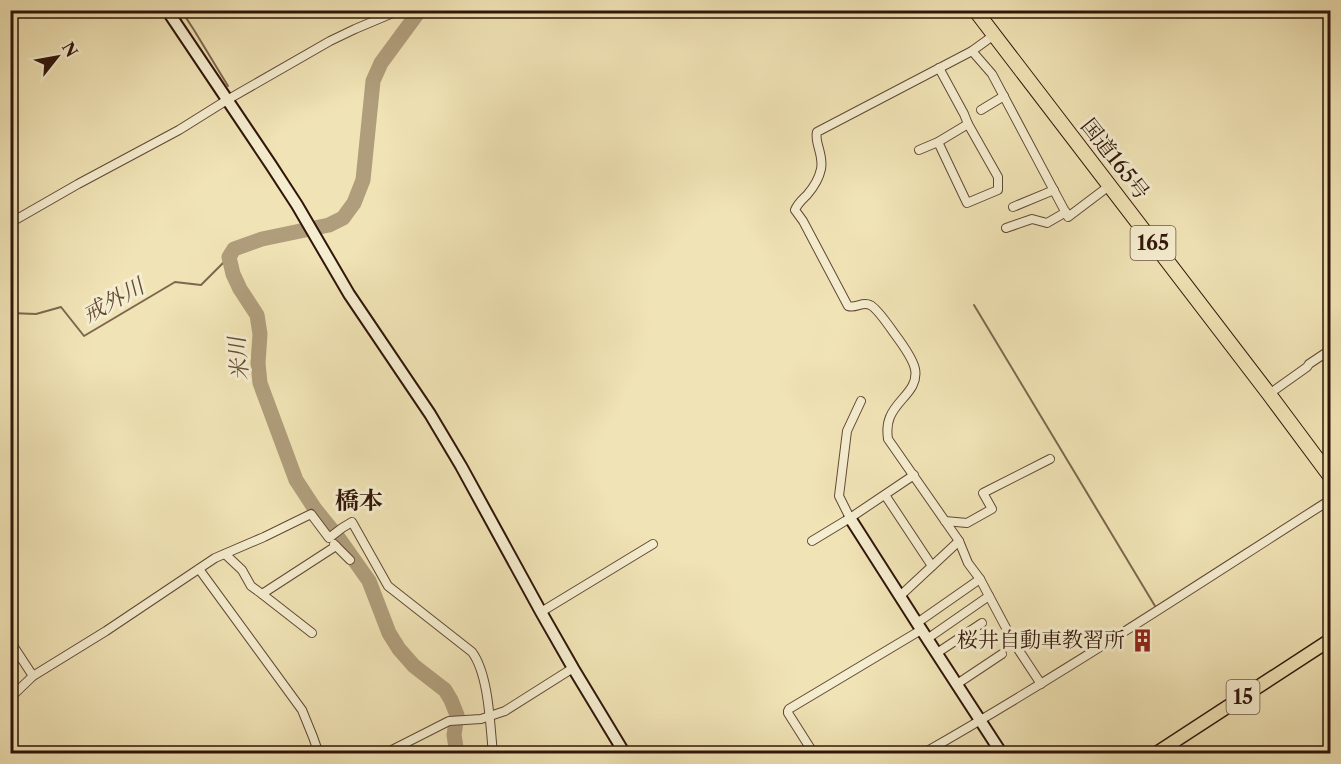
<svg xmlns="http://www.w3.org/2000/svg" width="1341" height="764" viewBox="0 0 1341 764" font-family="'Libre Caslon Text','Noto Serif JP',serif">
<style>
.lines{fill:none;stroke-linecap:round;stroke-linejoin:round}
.stream{stroke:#7c674e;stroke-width:2}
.river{stroke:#af9d7b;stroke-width:15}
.street-casing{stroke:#604835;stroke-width:10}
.secondary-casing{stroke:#30150a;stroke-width:14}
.primary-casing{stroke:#30150a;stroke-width:15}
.highway-casing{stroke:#30150a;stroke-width:16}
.street{stroke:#f5edcf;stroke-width:8}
.secondary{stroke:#f5edcf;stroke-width:10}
.primary{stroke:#f0e3b5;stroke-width:12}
.highway{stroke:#f0e3b5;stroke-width:14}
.labels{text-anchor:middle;stroke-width:6;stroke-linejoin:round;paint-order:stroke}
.shield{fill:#f5edcf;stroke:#6b5645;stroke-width:1.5}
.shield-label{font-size:20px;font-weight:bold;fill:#30150a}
.street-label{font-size:21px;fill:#30150a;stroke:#f5edcf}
.poi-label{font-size:21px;fill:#30150a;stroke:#f5edcf;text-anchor:end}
.water-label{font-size:22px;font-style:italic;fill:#634b37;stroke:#f5edcf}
.quarter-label{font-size:24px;font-weight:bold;fill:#30150a;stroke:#f5edcf}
</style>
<rect width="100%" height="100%" fill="#f0e3b5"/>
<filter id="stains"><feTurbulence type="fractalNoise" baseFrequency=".00333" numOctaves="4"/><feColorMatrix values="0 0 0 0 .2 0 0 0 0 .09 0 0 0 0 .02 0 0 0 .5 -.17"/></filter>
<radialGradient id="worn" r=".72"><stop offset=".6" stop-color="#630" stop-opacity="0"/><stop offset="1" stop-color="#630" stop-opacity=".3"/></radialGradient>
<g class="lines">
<!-- stream -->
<g class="stream">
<polyline points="181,10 194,30 228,86"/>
<polyline points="974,305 1155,606"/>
<polyline points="10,313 36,314 61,307 84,336 175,282 201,285 229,257"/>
</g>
<!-- river -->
<polyline class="river" points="420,10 381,63 373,81 363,180 354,203 343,218 329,225 262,239 234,249 229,257 233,274 240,289 257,315 260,334 258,363 260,383 296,480 315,509 340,540 369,581 389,633 399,649 414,666 445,690 451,700 457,715 454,735 457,754"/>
<defs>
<g id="street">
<path d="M994,35L972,51L817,132C814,142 824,155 821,169C819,179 813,188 807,195C802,200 798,203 795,210L803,221L848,306C856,309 862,301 870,305C877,308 889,326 894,333C900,341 913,359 915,369C919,390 897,399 890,417C887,424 887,432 888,439L959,541L968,563L980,579L1014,643L1041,684"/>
<polyline points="972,51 992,74 1068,217 1109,186"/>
<polyline points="981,110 1004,96"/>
<polyline points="938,142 967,203 998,190 998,177 968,124 964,114 939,68"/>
<polyline points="919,150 938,142 968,124"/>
<polyline points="1013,207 1054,190"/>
<polyline points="10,223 78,184 179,130 227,100 330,41 355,29 400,10"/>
<polyline points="1006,228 1032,219 1047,223 1066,212"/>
<polyline points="1269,394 1307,367 1309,364 1330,350"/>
<polyline points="885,495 932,566"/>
<polyline points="850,518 914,475"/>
<polyline points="945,521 967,523 992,509 983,493 1050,459"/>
<polyline points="812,541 850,518 839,496 847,431 861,401"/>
<polyline points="334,544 350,560"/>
<polyline points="225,554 242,570 251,586 262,594"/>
<polyline points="199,569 302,710 313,737 319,754"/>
<polyline points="900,596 959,541"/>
<polyline points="541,612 653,544"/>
<polyline points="917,623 980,579"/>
<polyline points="312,633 262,594 336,546"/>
<polyline points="927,639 989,596"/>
<polyline points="10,641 33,676"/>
<polyline points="937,653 982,623"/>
<polyline points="957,684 1002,654"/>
<path d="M10,698L33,676L106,631L215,558L264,537L311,514L329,538L342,528L352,522L388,586L472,652C489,675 490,725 493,754"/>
<polyline points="384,754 449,721 481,719 505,711 573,668"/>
<polyline points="814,754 788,713 788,711 789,709 921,630"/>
<path d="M922,754C1061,675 1195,586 1330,500"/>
</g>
<g id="secondary">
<polyline points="167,10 271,165 297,205 349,294 430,414 461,466 541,612 573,668 625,754"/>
<polyline points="850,518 917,623 1002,754"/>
</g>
<polyline id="primary" points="1155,754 1330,640"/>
<polyline id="highway" points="975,10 1269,394 1330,476"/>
</defs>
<!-- street casing -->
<use href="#street" class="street-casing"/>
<!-- secondary casing -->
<use href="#secondary" class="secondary-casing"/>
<!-- primary casing -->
<use href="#primary" class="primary-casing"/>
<!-- highway casing -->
<use href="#highway" class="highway-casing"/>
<!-- street -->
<use href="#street" class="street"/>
<!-- secondary -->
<use href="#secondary" class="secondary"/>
<!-- primary -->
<use href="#primary" class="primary"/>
<!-- highway -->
<use href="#highway" class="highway"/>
</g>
<!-- icons -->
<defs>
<symbol id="building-bare" viewBox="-9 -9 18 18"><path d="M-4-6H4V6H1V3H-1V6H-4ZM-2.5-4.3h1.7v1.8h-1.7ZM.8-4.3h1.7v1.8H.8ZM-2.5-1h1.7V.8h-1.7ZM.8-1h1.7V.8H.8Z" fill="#8f2418" stroke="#f5edcf" stroke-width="2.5" paint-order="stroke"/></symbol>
</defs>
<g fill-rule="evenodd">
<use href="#building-bare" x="1126" y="624" width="33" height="33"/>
</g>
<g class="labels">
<!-- shield labels -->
<g class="shield">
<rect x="1130.5" y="226" width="45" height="34" rx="4.5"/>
<rect x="1226.5" y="680" width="33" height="34" rx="4.5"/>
</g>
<g class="shield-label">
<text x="1153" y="250">165</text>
<text x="1243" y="704">15</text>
</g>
<!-- street labels -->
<g class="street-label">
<text transform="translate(1115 159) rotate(52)" y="7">国道165号</text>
</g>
<!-- poi labels -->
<g class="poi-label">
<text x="1125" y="647">桜井自動車教習所</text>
</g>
<!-- water labels -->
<g class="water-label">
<text transform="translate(113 300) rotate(-29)" y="8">戒外川</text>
<text transform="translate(238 359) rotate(-95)" y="8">米川</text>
</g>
<!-- quarter labels -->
<g class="quarter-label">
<text x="359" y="509">橋本</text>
</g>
</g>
<!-- margin -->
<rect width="1341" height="764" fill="none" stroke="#f0e3b5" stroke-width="36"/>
<rect x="12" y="12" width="1317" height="740" fill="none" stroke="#30150a" stroke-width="3"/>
<rect x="18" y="18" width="1305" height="728" fill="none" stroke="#30150a" stroke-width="1.5"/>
<!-- north arrow -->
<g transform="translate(57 57) rotate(59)" stroke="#f5edcf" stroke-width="4.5" paint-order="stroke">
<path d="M0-4.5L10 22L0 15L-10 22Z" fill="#30150a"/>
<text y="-9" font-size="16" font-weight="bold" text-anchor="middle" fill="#30150a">N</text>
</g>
<rect width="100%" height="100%" filter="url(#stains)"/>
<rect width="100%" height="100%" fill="url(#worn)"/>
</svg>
